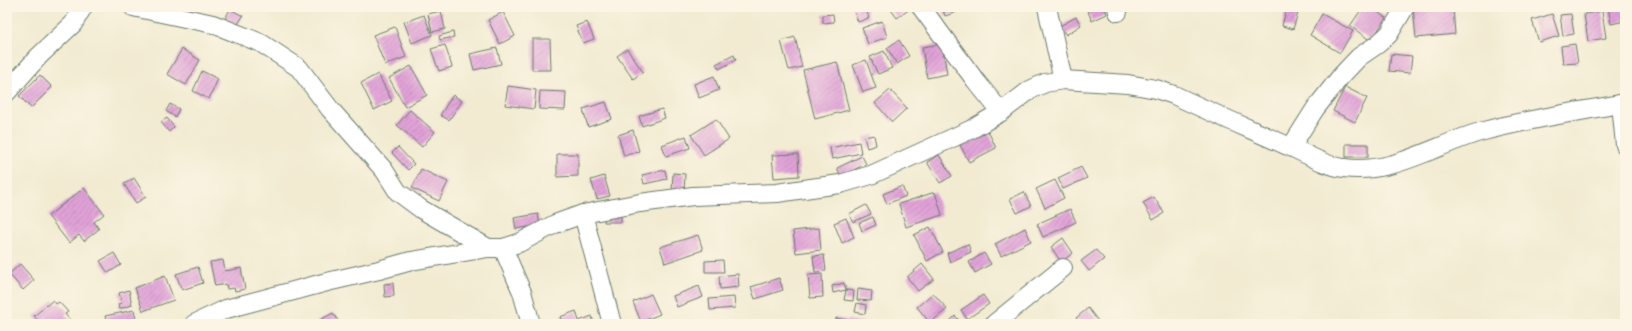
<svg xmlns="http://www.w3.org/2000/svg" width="1632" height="331" viewBox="0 0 1632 331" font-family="'Indie Flower',sans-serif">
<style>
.building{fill:url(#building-hatch)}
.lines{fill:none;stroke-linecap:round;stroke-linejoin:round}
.minor-casing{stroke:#697a6b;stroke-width:20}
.minor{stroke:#fff;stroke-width:18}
</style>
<defs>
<pattern id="building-hatch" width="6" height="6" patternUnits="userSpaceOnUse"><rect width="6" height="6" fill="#e1a2d8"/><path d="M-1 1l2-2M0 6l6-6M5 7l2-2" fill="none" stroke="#b685b0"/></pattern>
</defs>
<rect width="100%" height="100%" fill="#fcf5e5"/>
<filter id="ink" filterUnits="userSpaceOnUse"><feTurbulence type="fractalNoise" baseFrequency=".025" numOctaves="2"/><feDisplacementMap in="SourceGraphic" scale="8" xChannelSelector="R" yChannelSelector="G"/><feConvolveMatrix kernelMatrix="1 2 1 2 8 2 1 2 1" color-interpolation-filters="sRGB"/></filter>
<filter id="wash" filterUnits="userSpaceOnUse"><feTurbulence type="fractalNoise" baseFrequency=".012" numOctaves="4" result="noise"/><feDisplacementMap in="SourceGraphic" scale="16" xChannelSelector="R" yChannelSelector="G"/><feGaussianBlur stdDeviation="0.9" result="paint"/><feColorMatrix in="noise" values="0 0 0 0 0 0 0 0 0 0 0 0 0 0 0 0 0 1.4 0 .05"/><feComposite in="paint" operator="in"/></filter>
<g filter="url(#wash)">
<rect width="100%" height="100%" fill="#f2ebd2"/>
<g id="blocks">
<!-- building -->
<g class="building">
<polygon points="860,7 865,7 869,18 858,22 853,9"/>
<polygon points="889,7 909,7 910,9 897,18"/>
<polygon points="942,7 956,7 957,12 945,16"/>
<polygon points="992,7 1021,7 1021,8 993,10"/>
<polygon points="1086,7 1104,7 1107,14 1092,21"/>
<polygon points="1363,7 1371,7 1386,18 1371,41 1350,26"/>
<polygon points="1428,7 1453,7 1455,34 1416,38 1413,8"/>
<polygon points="1608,7 1625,7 1625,21 1611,24"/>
<polygon points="230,9 243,16 237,26 225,19"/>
<polygon points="1286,10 1298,13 1293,29 1282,26"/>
<polygon points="441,11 445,29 432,32 428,14"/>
<polygon points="1602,11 1606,38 1588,41 1584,14"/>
<polygon points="503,12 515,36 500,44 488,20"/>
<polygon points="833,14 834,22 823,23 823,15"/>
<polygon points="1322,14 1353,31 1340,53 1310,35"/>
<polygon points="1552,14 1559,36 1539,42 1532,20"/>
<polygon points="1571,14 1574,34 1563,36 1560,15"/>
<polygon points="424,15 432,35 412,43 404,22"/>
<polygon points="1076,17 1081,25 1066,35 1060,26"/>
<polygon points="882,21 887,37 868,44 862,28"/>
<polygon points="587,22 594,39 583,43 576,26"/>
<polygon points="395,27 406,57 385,65 373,35"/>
<polygon points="453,32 454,37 440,40 439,36"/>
<polygon points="795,37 802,67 789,70 781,41"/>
<polygon points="532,39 550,39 551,70 532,70"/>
<polygon points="899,40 909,56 897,64 887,48"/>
<polygon points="942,44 947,74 927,78 922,47"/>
<polygon points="1575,44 1578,63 1563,64 1561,46"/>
<polygon points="445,45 452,67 439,71 431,49"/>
<polygon points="497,48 501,64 474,70 470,54"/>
<polygon points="182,49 200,60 186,85 167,74"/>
<polygon points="627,49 643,72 633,79 617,56"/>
<polygon points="884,51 892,68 878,74 870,57"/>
<polygon points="1391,54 1412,56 1410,73 1389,71"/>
<polygon points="734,55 736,60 719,69 716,64"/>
<polygon points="866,60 876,88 863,92 853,65"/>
<polygon points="837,62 849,110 815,119 803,70"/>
<polygon points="411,66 427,95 405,107 389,78"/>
<polygon points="202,71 218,79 209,99 193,91"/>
<polygon points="378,74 392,101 374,110 361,83"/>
<polygon points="40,75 52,87 31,108 19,96"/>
<polygon points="714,76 719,90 699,98 694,84"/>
<polygon points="508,86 536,90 534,109 505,105"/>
<polygon points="1345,87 1367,98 1355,122 1333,111"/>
<polygon points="890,90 907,108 892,122 875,103"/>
<polygon points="540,91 566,92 565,110 539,109"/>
<polygon points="453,95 462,101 449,120 440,115"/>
<polygon points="606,102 612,119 588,127 583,109"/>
<polygon points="170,104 179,109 175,117 166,111"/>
<polygon points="662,109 665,118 642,126 639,116"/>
<polygon points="410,110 435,132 422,147 397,125"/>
<polygon points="167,118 174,127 169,132 161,122"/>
<polygon points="716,119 729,139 704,155 691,135"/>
<polygon points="633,130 639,151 624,156 618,135"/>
<polygon points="988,131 996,148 969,162 960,145"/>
<polygon points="874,135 876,145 867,148 864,137"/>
<polygon points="686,136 690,148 666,156 662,145"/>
<polygon points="859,142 861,153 832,159 830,148"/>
<rect x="1346" y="144" width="22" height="13"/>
<polygon points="398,147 414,164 408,170 392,153"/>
<polygon points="557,154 578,154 578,176 557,177"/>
<polygon points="798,154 799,176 774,178 772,155"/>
<polygon points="939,155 952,176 940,183 927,162"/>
<polygon points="862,156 866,164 841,176 837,168"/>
<polygon points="1081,167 1087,178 1063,189 1058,178"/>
<polygon points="421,169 448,182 439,201 412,188"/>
<polygon points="665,170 667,179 644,184 642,175"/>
<polygon points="673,173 685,174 684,193 672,192"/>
<polygon points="604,176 610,196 597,199 591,180"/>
<polygon points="134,178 146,197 136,203 124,184"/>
<polygon points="1055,180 1064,198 1045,208 1036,189"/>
<polygon points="902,186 906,196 887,204 883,194"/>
<polygon points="84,188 104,214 94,222 99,229 84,241 79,235 69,243 48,216"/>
<polygon points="935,192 942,215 906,227 899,204"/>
<polygon points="1024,192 1031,206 1017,213 1010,199"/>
<polygon points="1154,197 1164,213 1153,220 1143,203"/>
<polygon points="866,205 871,214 853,222 849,214"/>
<polygon points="1070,209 1076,222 1043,237 1037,224"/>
<polygon points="538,214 540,225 516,229 514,218"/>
<polygon points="605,215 621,215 621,222 604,222"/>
<polygon points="873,217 876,225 862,231 859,223"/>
<polygon points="846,218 854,237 842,243 834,223"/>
<polygon points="930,227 943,252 927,261 914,235"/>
<polygon points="819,228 821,250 796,253 793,231"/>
<polygon points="1025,228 1031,241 1001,256 995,244"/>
<polygon points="698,235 703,250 665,263 660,247"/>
<polygon points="1063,238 1073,253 1061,262 1051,247"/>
<polygon points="968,244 971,252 950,262 947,253"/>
<polygon points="1096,250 1104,259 1089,271 1081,261"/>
<polygon points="114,253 121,265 108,273 100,261"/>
<polygon points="984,253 991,264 975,273 969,262"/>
<polygon points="824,255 826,271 815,272 813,256"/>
<polygon points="223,260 225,271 241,268 245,289 235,291 234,288 227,289 226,284 215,286 210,262"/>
<polygon points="723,260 724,272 705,272 705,261"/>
<polygon points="20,264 34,280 23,290 9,274"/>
<polygon points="922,264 934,279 918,291 907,277"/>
<polygon points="198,267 203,283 182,290 176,274"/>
<polygon points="738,274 739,287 720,289 719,276"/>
<polygon points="822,274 823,297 810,298 808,275"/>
<polygon points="165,276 174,300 143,311 135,288"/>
<polygon points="779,278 783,290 755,299 751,287"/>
<polygon points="393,283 394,296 385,297 384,284"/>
<polygon points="844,283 846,290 833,293 832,286"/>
<polygon points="699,286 703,297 677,307 673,296"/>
<polygon points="858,289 872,291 871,301 857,300"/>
<polygon points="129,290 132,305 119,309 118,304 122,303 119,293"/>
<polygon points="846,290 854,291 853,301 844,300"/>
<polygon points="933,293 947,309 930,323 917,307"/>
<polygon points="651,294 660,314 641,322 633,302"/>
<polygon points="983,295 989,304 967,319 961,310"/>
<polygon points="734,297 735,308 710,310 709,299"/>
<polygon points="53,300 56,304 59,302 68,312 65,314 70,320 65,324 49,324 47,321 41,324 34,316"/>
<polygon points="857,303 866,305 865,314 855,312"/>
<polygon points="1088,308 1098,321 1095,324 1081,324 1076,318"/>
<polygon points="134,310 137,324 107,324 105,316"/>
<polygon points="576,311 579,321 592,316 594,324 563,324 560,317"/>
<polygon points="333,313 339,322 335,324 320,324 318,321"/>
<polygon points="955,316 963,324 947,324"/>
<polygon points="836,318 866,323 866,324 835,324"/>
</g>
</g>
</g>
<g filter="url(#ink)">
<use href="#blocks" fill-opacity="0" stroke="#697a6b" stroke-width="1"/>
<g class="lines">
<defs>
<g id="minor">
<polyline points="133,7 213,24 261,43 299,68 330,109 384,170 398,192 421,209 488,248"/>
<polyline points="921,7 975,80 1001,112"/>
<polyline points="1047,7 1063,80"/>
<polyline points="1117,7 1118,12"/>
<polyline points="7,92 39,56 73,24 83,7"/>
<polyline points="1621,104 1625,145"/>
<polyline points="1291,147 1315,109 1341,76 1359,57 1378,44 1389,34 1405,7"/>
<polyline points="583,214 612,324"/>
<polyline points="503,248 522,292 531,324"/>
<path d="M194,324L226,309L327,282L379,270L411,261L488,248H503L519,243L555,224L583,214L640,203L693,196L777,193L811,188L840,184L871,175L972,129L1001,112L1030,90L1045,83L1063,80L1128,84L1156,89L1174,95C1212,113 1250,129 1288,146C1306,153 1324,166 1344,168C1392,175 1435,145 1480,132C1527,119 1577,112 1625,103"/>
<polyline points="994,324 1063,268"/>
</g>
</defs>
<!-- minor casing -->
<use href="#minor" class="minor-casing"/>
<!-- minor -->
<use href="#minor" class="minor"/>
</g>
</g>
<!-- margin -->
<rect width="1632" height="331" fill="none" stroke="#fcf5e5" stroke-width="24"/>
</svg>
